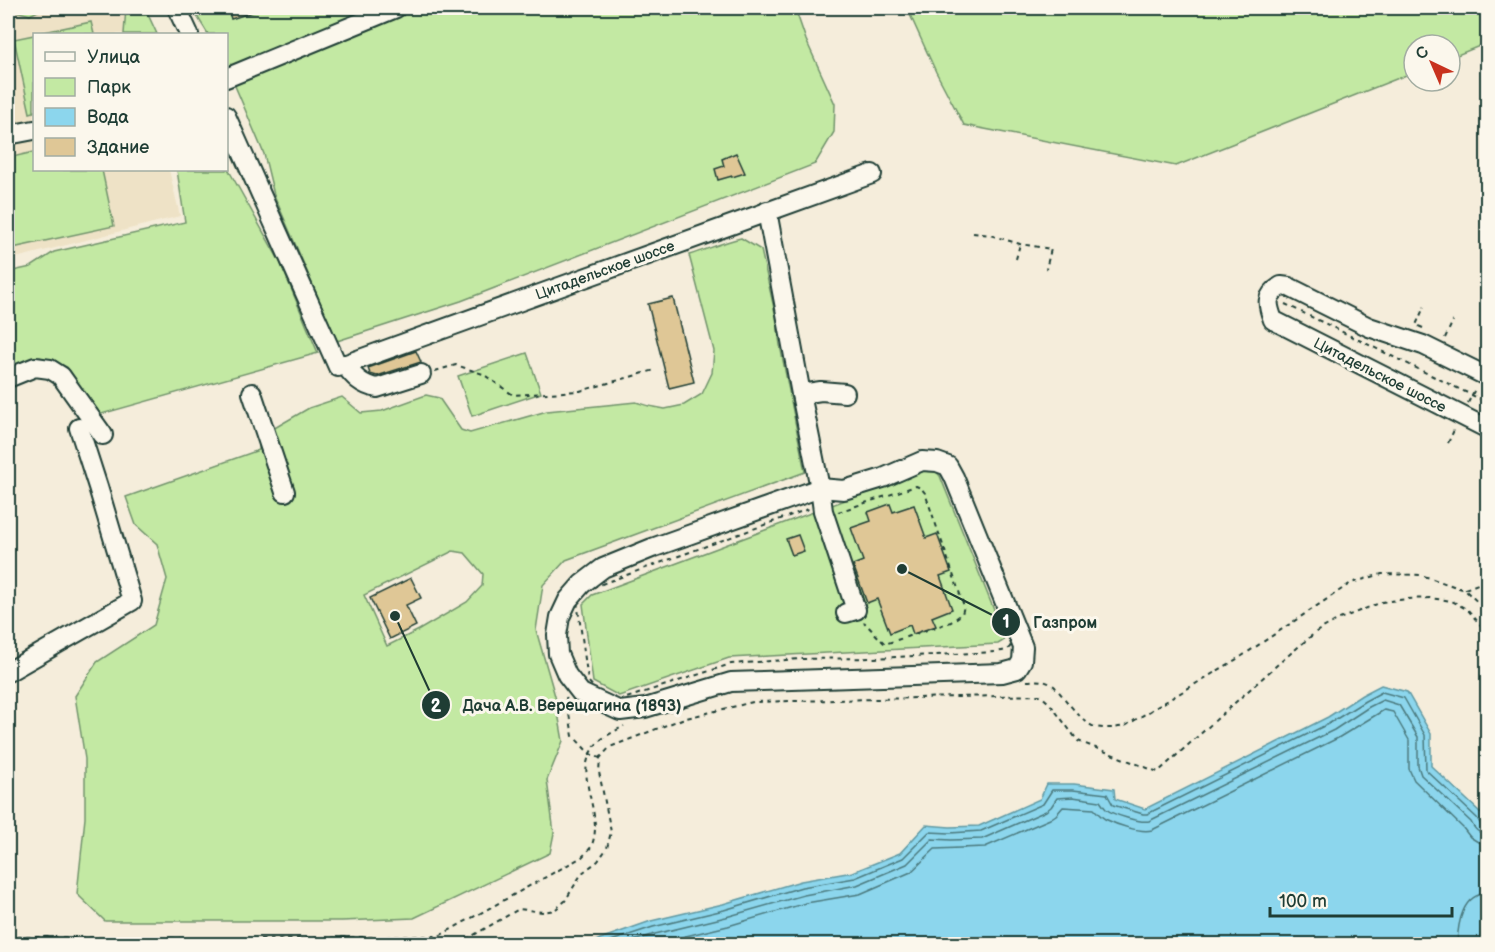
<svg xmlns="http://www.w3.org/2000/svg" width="1495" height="952" viewBox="0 0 1495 952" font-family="'Balsamiq Sans',sans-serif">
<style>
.built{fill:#eee2c6}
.green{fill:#c3e9a3;stroke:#71936c;stroke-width:1.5;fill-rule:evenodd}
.water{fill:#8cd6ed;stroke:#6099a3;stroke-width:1.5}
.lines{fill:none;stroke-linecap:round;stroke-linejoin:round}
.shore{stroke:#4b7a7e;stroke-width:1.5}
.building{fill:#dfc796;stroke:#1f3d34;stroke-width:1.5}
.minor-casing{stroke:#1f3d34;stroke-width:22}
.path{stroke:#1f3d34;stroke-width:2;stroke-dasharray:4.5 4.5;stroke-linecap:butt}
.minor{stroke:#fbf7ec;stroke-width:18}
.labels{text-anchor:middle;stroke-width:6;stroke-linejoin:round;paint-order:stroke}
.street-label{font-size:15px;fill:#1f3d34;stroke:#fbf7ec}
.leader{fill:none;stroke:#1f3d34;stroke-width:2}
.callout-dot{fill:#1f3d34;stroke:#fbf7ec;stroke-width:2}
.mark-label{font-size:18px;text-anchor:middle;font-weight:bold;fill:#fff}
.callout-label{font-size:16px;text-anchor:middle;font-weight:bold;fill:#1f3d34;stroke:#fbf7ec;stroke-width:6;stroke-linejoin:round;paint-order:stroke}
</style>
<rect width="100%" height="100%" fill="#f5eddb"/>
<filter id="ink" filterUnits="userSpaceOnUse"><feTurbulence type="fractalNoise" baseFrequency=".0167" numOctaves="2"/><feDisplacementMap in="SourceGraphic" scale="12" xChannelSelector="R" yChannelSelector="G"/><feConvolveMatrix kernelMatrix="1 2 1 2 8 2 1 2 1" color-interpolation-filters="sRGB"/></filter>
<g filter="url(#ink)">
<!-- built -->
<polygon class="built" points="8,8 132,8 138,34 34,34 34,170 169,170 180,216 8,260"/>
<!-- green -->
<g class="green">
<polygon points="8,8 44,8 30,15 8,9"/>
<polygon points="126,8 145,8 157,34 124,34"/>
<polygon points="192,8 795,8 806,40 835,104 834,132 815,164 461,301 337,341 274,195 264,154 227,67 226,34 208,34"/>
<polygon points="907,8 1487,8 1487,43 1450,58 1450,45 1414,45 1414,72 1176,166 964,125 936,72"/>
<polygon points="91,22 94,34 35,34"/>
<polygon points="34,35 34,112 30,113 14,39"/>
<polygon points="34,152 34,170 102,170 114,226 8,249 8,158"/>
<polygon points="227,167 280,262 318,353 98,415 67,367 40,357 8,370 8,272 31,267 54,252 185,222 177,170 226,170"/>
<path d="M741,238L761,250L776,317L780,345L805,472L566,560L543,585L536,630L555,696L563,741L547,780L554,833L550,853L414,918L342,921H105L77,894L85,818V759L75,696L97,662L154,625L167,579L157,544L136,525L126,497L259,450V437L309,408L342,397L361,413L382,411L426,395L439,398L461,430L470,433L547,411L636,402L649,406L665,409L684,405L702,394L712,373L714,351L689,255C706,250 723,242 741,238ZM453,551L465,553L483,574L482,586L467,602L419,630L387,646L364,595Z"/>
<polygon points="527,353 541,393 472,416 458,376"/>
<polygon points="928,469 934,469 940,476 1004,635 1003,641 998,644 729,658 619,696 593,682 583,604 592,595"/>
</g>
<!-- water -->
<polygon class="water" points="1381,685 1407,692 1431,734 1431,766 1483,815 1487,827 1487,911 1484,917 1479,944 590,944 600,939 651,921 723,904 801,881 853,872 900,853 926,825 950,827 979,826 1040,799 1047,784 1074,784 1114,789 1115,799 1145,809 1328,717 1362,695"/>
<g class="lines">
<!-- shore -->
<g class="shore">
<polyline points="602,944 653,927 724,910 802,887 855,878 903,858 929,832 950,833 981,831 1043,804 1052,790 1073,790 1107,794 1113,805 1143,814 1147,814 1330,723 1365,701 1382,692 1404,698 1425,735 1426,770 1477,818 1481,825 1488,827"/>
<path d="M624,944L655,934L726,917L804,895L857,885L907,864L932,839L951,840L982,839L1046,811L1051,807L1057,798L1073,797L1100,801C1102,804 1104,807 1106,809C1113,815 1141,823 1149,821L1334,730L1369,707L1383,700L1399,705L1418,737V766L1421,775L1471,822C1475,830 1479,834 1488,834"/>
<path d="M652,944L728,926L806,903L860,894L911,872L935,849L985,847L1050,819L1056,815L1063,807L1094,809C1098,813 1101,817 1105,819C1117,825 1140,833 1152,830L1338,738L1384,710L1393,712L1409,740V769L1414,780L1463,828L1470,837L1478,842L1488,843"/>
<path d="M1457,944C1458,923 1462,894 1488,893"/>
</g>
</g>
<!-- building -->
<g class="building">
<polygon points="228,8 259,8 259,10 231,19"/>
<polygon points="736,153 745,173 732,177 732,176 718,180 715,169 724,166 722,159"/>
<polygon points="673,298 694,382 669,388 648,304"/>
<polygon points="416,351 421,362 377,376 370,374 368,368"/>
<polygon points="890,504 893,512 914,505 926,538 937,534 951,572 940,576 952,609 932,617 936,626 913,634 910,625 890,633 877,599 867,603 853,565 863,561 851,528 871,521 868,512"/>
<polygon points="798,535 804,551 792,555 786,539"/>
<polygon points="411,578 421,598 406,605 416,626 390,639 370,598"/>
</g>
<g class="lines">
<defs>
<g id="minor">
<polyline points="177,8 189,34"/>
<polyline points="226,78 396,8"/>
<polyline points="226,116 338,367 872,174"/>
<polyline points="8,135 34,130"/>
<polyline points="767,211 801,394 820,488 823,511 856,610 846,613"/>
<path d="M344,364C354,377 361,385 377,388L421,374"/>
<path d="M1488,377L1423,345L1369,327L1289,287L1281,286C1265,296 1267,304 1273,320L1488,429"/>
<polyline points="8,378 35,367 50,369 61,376 103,435"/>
<polyline points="252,393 285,492"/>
<polyline points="801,394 821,391 845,393"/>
<polygon points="922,461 937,462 948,466 954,477 1023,647 1022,661 1017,669 1002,673 731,682 645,708 620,711 581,693 567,675 558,654 557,635 560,617 568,600 582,584 603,568 652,548 820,488 844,490 883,478"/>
<polyline points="8,672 132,601 98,487 79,428"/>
</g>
</defs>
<!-- minor casing -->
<use href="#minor" class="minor-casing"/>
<!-- path -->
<g class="path">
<polyline points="973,233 990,235 1020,244 1051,249 1046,269"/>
<polyline points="1016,259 1020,244"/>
<polyline points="1285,304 1488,403"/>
<polyline points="1423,328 1416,325 1424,307"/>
<polyline points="1445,338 1453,321"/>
<polyline points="435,371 456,365 483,374 513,395 580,391 655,370"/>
<polyline points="1468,403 1476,387"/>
<polyline points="1448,443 1454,430"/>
<path d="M926,465L937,466L941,468L1011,635C1013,650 1008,650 995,652L874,658L799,659L731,664L617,701L597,691L588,681L577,601L588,589L822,504Z"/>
<polyline points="838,512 916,486 921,488 925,493 964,606 962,614 951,622 885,644 864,622"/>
<polyline points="1465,589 1488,580"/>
<path d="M1027,681C1038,680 1045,680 1054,686C1063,696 1083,724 1095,727C1105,729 1116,728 1125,726L1242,656L1351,583L1382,574L1421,575L1465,590L1488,612"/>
<polyline points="566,697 573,736 590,754 600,758"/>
<path d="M8,937L258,939L439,936L582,857C585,854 589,850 591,847C606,814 572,777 594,747C601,737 614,732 624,726"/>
<polyline points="458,944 519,909 543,912 555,910 565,901 582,873 598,861 607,848 611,832 599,772 600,758 610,747 682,719 753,702 1040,695 1050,704 1078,741 1158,772 1277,665 1316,632 1337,620 1382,602 1407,599 1430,598 1452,601 1468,610 1488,634"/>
</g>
<!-- minor -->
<use href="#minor" class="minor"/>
</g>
</g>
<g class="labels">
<!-- street labels -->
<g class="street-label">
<text transform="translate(605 270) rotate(-20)" y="5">Цитадельское шоссе</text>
<text transform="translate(1380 375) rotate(27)" y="5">Цитадельское шоссе</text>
</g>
</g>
<!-- callouts -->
<path class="leader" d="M902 569L1006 622M395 616L436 705"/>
<g class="callout-dot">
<circle cx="902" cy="569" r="6"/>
<circle cx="395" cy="616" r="6"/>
<circle cx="1006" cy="622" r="15"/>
<circle cx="436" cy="705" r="15"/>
</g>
<g class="mark-label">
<text x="1006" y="628">1</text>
<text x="436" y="712">2</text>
</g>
<g class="callout-label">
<text x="1065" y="628">Газпром</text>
<text x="572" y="711">Дача А.В. Верещагина (1893)</text>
</g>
<!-- margin -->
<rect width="1495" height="952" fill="none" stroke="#fbf7ec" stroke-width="30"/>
<rect x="15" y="15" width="1465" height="922" fill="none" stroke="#1f3d34" stroke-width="2" filter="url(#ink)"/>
<!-- legend -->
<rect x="33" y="33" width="195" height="138" fill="#fbf7ec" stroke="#a3ada2" stroke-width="1.5"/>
<rect x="45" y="52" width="30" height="9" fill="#fbf7ec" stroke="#a3ada2" stroke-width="1.5"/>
<text x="87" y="63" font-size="18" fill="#1f3d34">Улица</text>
<rect x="45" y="78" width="30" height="18" fill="#c3e9a3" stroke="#a3ada2" stroke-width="1.5"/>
<text x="87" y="93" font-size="18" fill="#1f3d34">Парк</text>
<rect x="45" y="108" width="30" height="18" fill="#8cd6ed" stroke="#a3ada2" stroke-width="1.5"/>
<text x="87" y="123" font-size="18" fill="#1f3d34">Вода</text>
<rect x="45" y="138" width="30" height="18" fill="#dfc796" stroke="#a3ada2" stroke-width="1.5"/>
<text x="87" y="153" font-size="18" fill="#1f3d34">Здание</text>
<!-- north arrow -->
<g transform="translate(1432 63) rotate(316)"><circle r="28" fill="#fbf7ec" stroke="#a3ada2" stroke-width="1.5"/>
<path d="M0-4.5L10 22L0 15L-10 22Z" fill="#c8321e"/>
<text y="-9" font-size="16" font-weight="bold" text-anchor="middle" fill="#1f3d34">С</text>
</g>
<!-- scale -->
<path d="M1270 907v9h182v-9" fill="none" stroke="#1f3d34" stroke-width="3"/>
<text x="1279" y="907" font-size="18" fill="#1f3d34" stroke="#fbf7ec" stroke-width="4.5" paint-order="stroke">100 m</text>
</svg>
